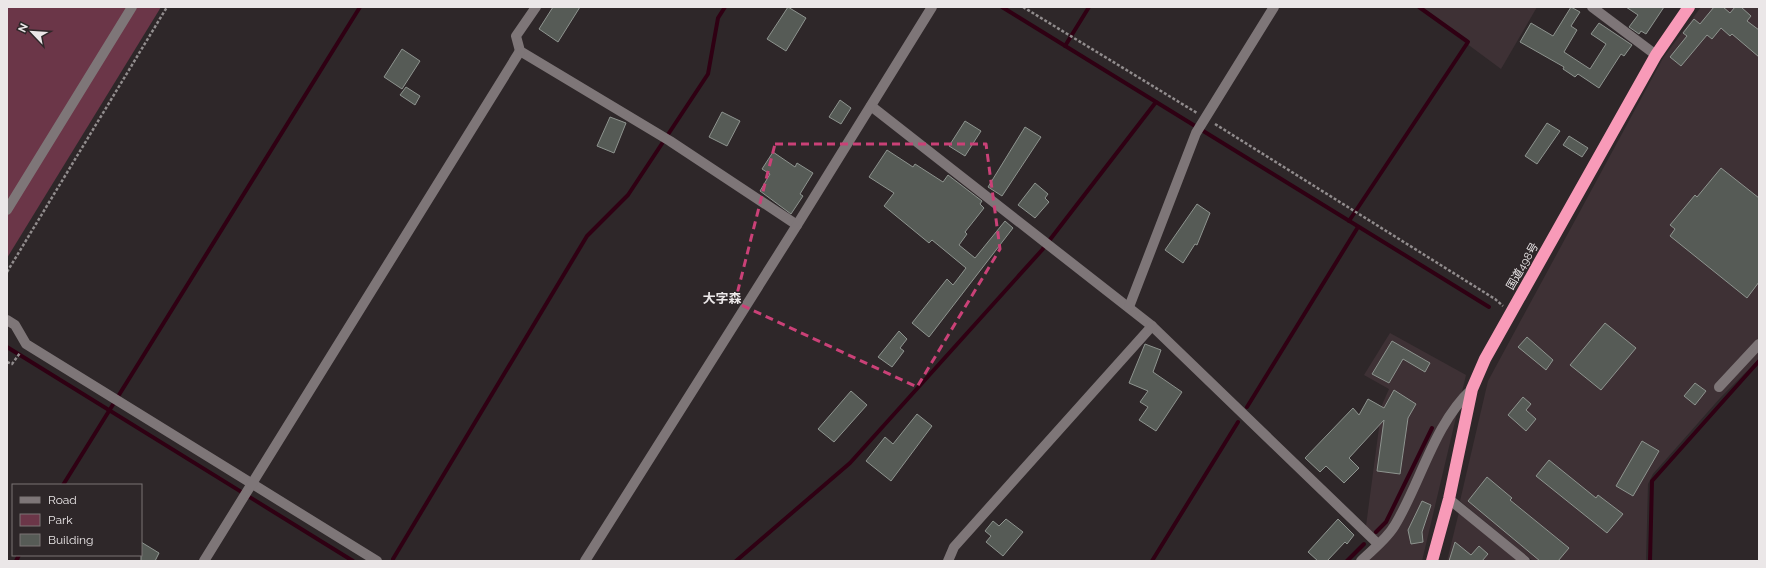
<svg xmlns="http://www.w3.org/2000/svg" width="1766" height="568" viewBox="0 0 1766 568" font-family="Raleway,'Noto Sans JP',sans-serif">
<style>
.built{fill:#3e3135}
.green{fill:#6b3648}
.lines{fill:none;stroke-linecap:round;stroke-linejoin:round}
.stream{stroke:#2f0013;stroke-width:4}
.building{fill:#565b56;stroke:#8e948f}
.path{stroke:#918c8d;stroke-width:2.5;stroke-dasharray:3 2;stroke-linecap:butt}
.street{stroke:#7e7678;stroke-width:10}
.highway{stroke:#f89ab8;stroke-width:12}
.marked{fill:none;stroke:#ca4177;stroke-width:3;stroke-dasharray:8 5;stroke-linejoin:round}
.labels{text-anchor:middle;stroke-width:3;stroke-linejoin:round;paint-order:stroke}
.street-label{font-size:11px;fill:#ebe7e8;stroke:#2e2729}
.quarter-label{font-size:13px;font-weight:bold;fill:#ebe7e8;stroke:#2e2729}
</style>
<rect width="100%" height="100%" fill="#2e2729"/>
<!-- built -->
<g class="built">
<polygon points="1422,7 1537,7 1501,69 1420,9"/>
<polygon points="1701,7 1759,7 1759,359 1721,397 1653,474 1648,484 1646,561 1533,561 1460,501 1488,381 1663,58"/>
<polygon points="1390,333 1466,375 1422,561 1365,561 1383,542 1366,526 1382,405 1389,389 1364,375"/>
<polygon points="1459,512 1518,561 1447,561"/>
</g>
<!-- green -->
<polygon class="green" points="7,7 161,7 7,258"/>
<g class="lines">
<!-- stream -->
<g class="stream">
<polyline points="1002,7 1489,307"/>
<polyline points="1065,46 1089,7"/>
<polyline points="1349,221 1468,42 1419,7"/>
<polyline points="7,347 353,561"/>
<polyline points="1247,407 1358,227"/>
<polyline points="63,485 360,7"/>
<polyline points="1376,532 1386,522 1432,428"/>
<polyline points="393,559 587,236 628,195 708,74 718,18 725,7"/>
<polyline points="16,561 19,555"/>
<polyline points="736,561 850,463 1042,250 1156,102"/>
<polyline points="1152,561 1238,422"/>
<polyline points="1347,561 1364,544"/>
<polyline points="1650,561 1652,481 1759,361"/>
</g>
</g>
<!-- building -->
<g class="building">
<polygon points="553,7 580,7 558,42 539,29"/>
<polygon points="788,7 806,18 786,51 767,39"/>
<polygon points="1571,7 1580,12 1571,26 1577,30 1564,52 1590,69 1606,44 1591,34 1599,23 1632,45 1624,56 1621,54 1599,88 1578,74 1575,77 1563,69 1564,67 1520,42 1531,23 1553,36"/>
<polygon points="1626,7 1664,7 1646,34 1641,31 1639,34 1629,27 1638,15"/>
<polygon points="1714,7 1723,7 1730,13 1735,7 1741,7 1751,16 1747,21 1759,30 1759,57 1732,34 1730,36 1721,28 1712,39 1707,35 1681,66 1670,57 1687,36 1683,33 1694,19 1700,24"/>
<polygon points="402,49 420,61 402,89 384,77"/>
<polygon points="406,87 420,96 415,105 400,95"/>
<polygon points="840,100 851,108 841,124 829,117"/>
<polygon points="722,112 740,121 727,146 709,137"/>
<polygon points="610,117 626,123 614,153 597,146"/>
<polygon points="965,121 981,131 965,156 949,146"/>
<polygon points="1547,123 1560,131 1537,164 1525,156"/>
<polygon points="1025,127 1041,137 1002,196 988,187"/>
<polygon points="1569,136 1588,148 1582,157 1563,145"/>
<polygon points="887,150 913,167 915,164 943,182 948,175 982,201 980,204 984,208 965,232 967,234 959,245 975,258 1005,221 1013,228 929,337 912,323 947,279 953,285 966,268 932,240 929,243 884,206 894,193 869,177"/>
<polygon points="773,152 795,167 797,163 813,173 800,194 803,196 791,214 760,191 770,174 762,169"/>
<polygon points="1721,168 1759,198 1759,282 1747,298 1670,236 1675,229 1670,225 1695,195 1697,197"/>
<polygon points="1035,183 1048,194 1045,198 1049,202 1035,218 1018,205"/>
<polygon points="1197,204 1210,213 1197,245 1195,244 1183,263 1165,250"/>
<polygon points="1605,323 1636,348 1601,390 1570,365"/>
<polygon points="899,331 907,339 900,348 904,351 892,367 878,357"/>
<polygon points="1527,337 1553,360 1546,370 1518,347"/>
<polygon points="1392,341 1430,363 1425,372 1403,359 1389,383 1372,374"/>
<polygon points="1145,344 1161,350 1153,372 1182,392 1156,431 1139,420 1148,407 1140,402 1148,391 1129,383"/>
<polygon points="1695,383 1706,391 1695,405 1684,396"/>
<polygon points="1394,390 1416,404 1408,418 1400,474 1377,471 1384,420 1349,458 1359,468 1344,483 1326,466 1320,472 1305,458 1353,408 1359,415 1368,399 1384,408"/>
<polygon points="851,391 867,405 834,442 818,429"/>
<polygon points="1523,397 1531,404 1526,410 1536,419 1526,431 1508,415"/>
<polygon points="917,414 932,426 891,481 866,461 885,437 893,444"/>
<polygon points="1642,441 1659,451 1633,496 1616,486"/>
<polygon points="1549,460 1596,498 1598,495 1623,514 1607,533 1536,476"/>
<polygon points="1487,477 1512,498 1510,500 1569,548 1558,561 1540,561 1468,501"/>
<polygon points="1422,501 1431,505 1422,532 1423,542 1411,544 1408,530"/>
<polygon points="1006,519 1023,532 1003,556 986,542 991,536 985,531 993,521 999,526"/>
<polygon points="1338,519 1354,535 1347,544 1345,542 1327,561 1318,561 1308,552"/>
<polygon points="141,542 159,553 155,561 141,561"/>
<polygon points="1455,542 1471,555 1479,546 1488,554 1482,561 1449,561"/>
</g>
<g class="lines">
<!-- path -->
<g class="path">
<polyline points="1023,7 1197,113"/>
<polyline points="1215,124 1495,299 1503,306"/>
<polyline points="7,272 167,7"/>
<polyline points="7,362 12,364 20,353"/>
</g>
<!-- street -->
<g class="street">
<polyline points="536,7 516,36 520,51 670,141 797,225"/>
<polyline points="1592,7 1656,55"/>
<polyline points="871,106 1152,326 1378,544"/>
<polyline points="7,210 132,7"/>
<polyline points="1129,307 1196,133 1274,7"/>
<polyline points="7,320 15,325 26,344 377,561"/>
<polyline points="1719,387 1759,344"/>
<polyline points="1449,499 1525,561"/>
<polyline points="204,561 520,51"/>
<polyline points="585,561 797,225 932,7"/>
<polyline points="948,561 954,547 1152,326"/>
<path d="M1361,561C1372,550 1387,539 1395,525C1421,482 1434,424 1472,389"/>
</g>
<!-- highway -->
<polyline class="highway" points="1432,561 1449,499 1472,389 1485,359 1656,55 1689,7"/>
</g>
<!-- marked area -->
<path class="marked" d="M775,144H986L1000,249L917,387L735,302Z"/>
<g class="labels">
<!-- street labels -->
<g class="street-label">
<text transform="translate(1522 266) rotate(-60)" y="4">国道498号</text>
</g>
<!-- quarter labels -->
<g class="quarter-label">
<text x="722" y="303">大字森</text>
</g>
</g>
<!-- border -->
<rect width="1766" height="568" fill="none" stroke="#ebe7e8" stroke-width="16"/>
<!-- legend -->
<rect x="12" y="484" width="130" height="72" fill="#2e2729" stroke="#7a7475"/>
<rect x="20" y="497" width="20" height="6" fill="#7e7678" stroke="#7a7475"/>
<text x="48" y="504" font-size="12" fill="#ebe7e8">Road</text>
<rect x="20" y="514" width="20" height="12" fill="#6b3648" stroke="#7a7475"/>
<text x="48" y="524" font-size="12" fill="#ebe7e8">Park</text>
<rect x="20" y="534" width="20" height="12" fill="#565b56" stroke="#7a7475"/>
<text x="48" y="544" font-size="12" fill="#ebe7e8">Building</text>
<!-- north arrow -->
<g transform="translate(32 32) rotate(295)" stroke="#2e2729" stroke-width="3" paint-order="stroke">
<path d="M0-3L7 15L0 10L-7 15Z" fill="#ebe7e8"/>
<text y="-6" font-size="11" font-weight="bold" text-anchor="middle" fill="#ebe7e8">N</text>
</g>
</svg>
